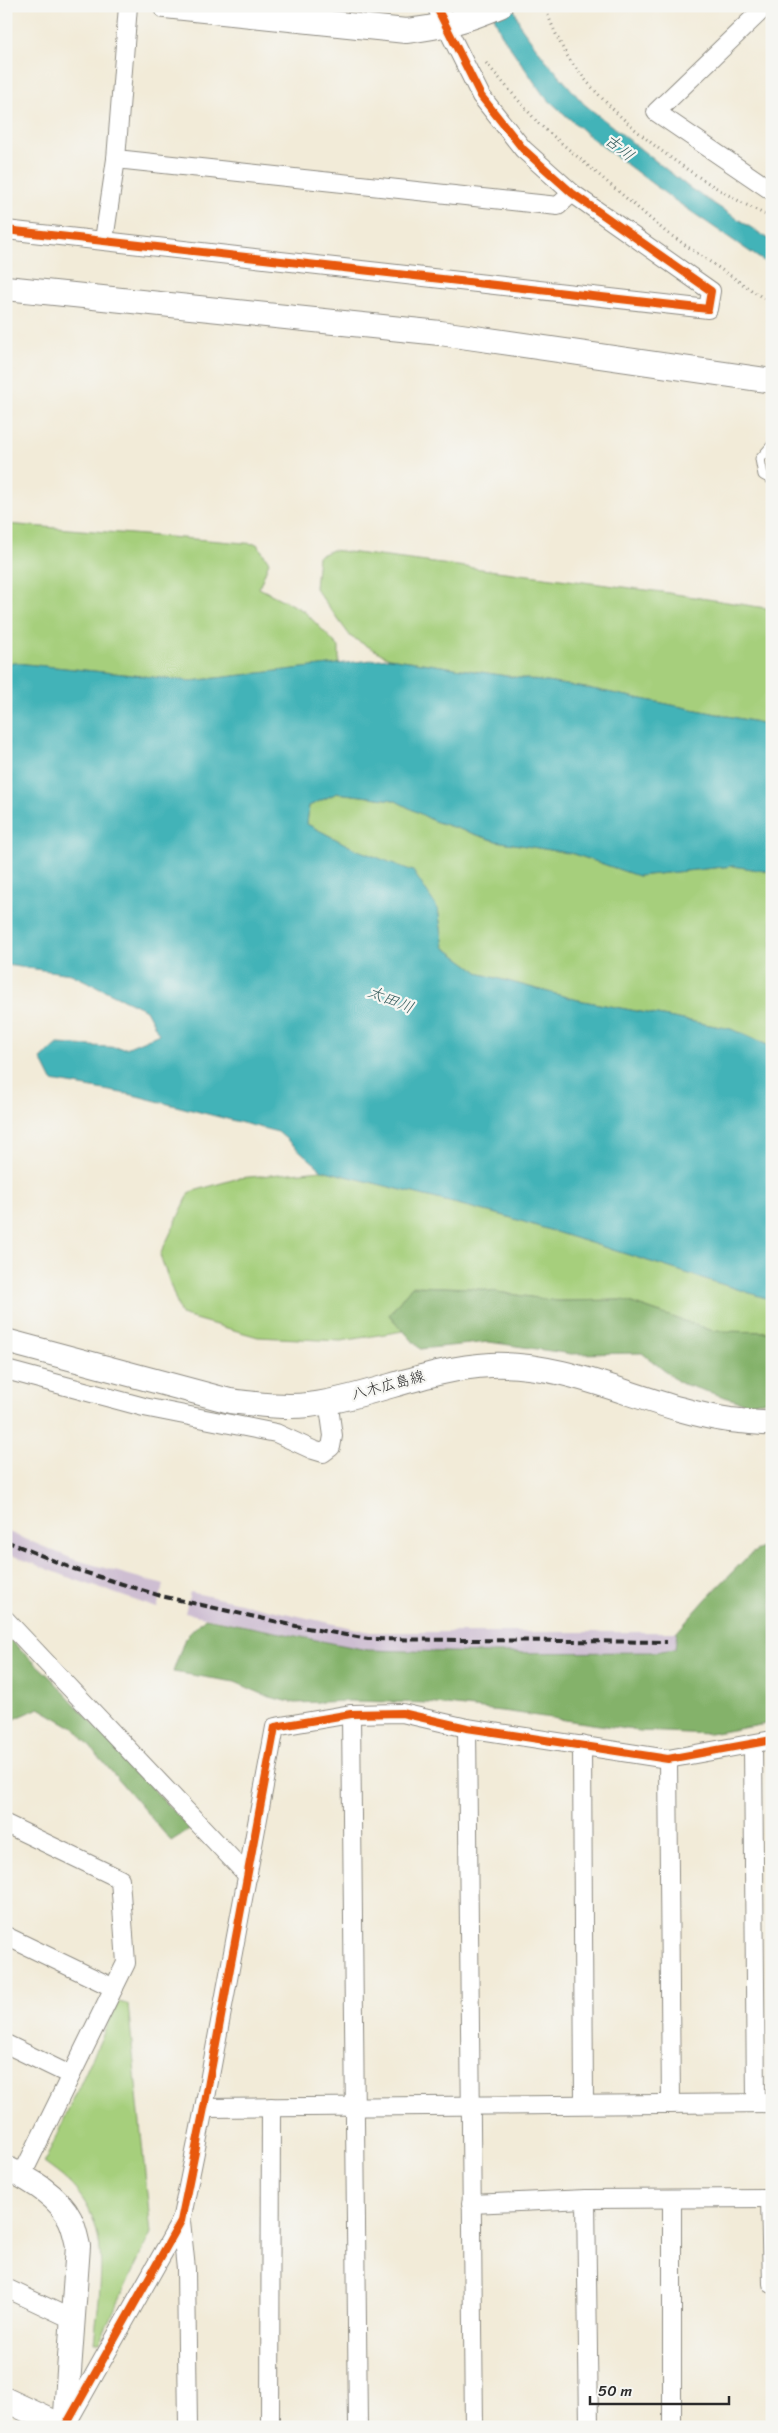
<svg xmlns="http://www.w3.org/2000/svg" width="778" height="2433" viewBox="0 0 778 2433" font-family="Sriracha,'Klee One',sans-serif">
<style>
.industrial{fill:#cebed2}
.green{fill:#a6cf7b;stroke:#687d53}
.forest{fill:#84b26b;stroke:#586e4b}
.water{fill:#42b3b8;stroke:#366f72}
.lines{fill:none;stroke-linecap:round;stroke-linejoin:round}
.lane-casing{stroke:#8e8b82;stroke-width:11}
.street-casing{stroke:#8e8b82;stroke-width:20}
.secondary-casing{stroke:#8e8b82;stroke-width:26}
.path{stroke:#8e8b82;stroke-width:3;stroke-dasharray:1 4;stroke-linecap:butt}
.lane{stroke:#fff;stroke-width:9}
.street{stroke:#fff;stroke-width:18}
.secondary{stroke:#fff;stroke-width:24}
.rail{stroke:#2b2b2b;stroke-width:4;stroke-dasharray:8 4;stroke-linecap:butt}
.cycleway-casing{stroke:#f6f6f2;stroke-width:11}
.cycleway{stroke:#e8590c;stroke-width:8}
.labels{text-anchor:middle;stroke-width:4.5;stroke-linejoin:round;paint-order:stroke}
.street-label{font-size:15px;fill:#2b2b2b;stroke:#f6f6f2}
.water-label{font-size:16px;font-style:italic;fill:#335b5c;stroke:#f6f6f2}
</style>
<rect width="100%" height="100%" fill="#f6f6f2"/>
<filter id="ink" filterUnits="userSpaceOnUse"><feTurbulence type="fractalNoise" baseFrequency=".02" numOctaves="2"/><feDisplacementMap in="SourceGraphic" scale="10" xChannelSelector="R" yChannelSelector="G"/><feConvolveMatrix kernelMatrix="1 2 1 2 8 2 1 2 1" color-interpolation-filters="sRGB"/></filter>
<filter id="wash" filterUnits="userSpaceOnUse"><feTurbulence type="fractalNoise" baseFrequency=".0096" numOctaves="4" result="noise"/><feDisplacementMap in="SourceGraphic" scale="20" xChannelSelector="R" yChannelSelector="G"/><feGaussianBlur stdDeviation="1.12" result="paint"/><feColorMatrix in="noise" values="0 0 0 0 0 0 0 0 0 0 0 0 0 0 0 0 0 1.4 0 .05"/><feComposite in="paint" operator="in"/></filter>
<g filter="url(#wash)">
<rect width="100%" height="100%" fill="#f2ebd8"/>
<!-- industrial -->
<g class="industrial">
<polygon points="6,1531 73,1559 164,1585 157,1608 73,1579 6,1553"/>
<polygon points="190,1592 370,1632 677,1632 675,1649 654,1652 490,1653 367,1650 185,1613"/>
</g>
<!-- green -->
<g class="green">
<polygon points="6,524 257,544 269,562 259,588 304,611 339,647 339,664 191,681 6,662"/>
<polygon points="332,550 662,592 772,609 772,725 592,689 389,658 351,637 315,588 318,556"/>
<polygon points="337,793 394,800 434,821 496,841 574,854 638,876 733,866 772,872 772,1047 731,1029 578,1000 481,974 444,947 438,909 355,849 307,824 309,806"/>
<polygon points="322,1170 505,1216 772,1300 772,1332 713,1331 623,1300 557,1301 471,1288 412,1286 389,1315 403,1331 341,1341 258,1337 181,1315 160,1255 190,1192 239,1178"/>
<path d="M118,2002L128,2004L151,2233L99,2342H94C100,2286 114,2225 68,2182C61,2175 52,2169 44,2163Z"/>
</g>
<!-- forest -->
<g class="forest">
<polygon points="412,1286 471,1288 557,1301 623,1300 713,1331 772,1332 772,1400 744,1403 680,1383 642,1353 571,1354 489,1342 420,1349 389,1315"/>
<polygon points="772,1542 772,1723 710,1734 640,1731 510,1712 428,1703 350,1701 295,1703 269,1697 235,1682 173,1672 185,1638 205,1618 367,1650 490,1653 654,1652 675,1649 677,1632 707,1598 749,1555"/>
<polygon points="6,1636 50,1677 190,1829 171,1841 74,1728 39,1708 6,1723"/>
</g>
<!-- water -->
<g class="water">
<polygon points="490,6 513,6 521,27 545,59 584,104 691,189 772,241 772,267 670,197 589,136 544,96 501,34"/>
<polygon points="389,658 592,689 772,725 772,872 733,866 638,876 574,854 496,841 434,821 394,800 337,793 309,806 307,824 355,849 413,871 438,909 444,947 481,974 578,1000 731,1029 772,1047 772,1300 505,1216 322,1170 278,1132 133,1095 52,1081 41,1059 58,1044 126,1048 159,1034 146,1010 71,974 6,965 6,662 191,681"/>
</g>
</g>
<g filter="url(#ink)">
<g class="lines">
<defs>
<polyline id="lane" points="772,445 760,459 763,475 772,480"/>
<g id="street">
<polyline points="766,6 656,112 772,191"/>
<polyline points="116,159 558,206 572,193"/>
<polyline points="6,230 708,309 711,291 572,193 523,149 481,96 436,6"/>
<polyline points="104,240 116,159 128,6"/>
<polyline points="6,1370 144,1407 276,1433 313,1450 323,1453 331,1447 333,1436 328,1400"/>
<polyline points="6,1620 248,1876"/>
<polyline points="351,1714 358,2427"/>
<polyline points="467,1728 474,2427"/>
<polyline points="753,1744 756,2103"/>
<polyline points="582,1745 584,2104"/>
<polyline points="668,1759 671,2104"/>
<polyline points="6,1824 120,1879 126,1963 22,2175"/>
<polyline points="6,1936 114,1988"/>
<polyline points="6,2044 70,2075"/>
<polyline points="204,2108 772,2103"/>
<polyline points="770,2198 772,2284"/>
<polyline points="586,2199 589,2427"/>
<polyline points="672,2199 672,2427"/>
<polyline points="471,2204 586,2199 772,2198"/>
<polyline points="181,2221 186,2269 188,2427"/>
<polyline points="6,2288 74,2320"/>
<polyline points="67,2423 181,2221 204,2108 275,1727 351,1714 402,1713 467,1728 668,1759 772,1740"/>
<polyline points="270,2427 271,2107"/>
</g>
<g id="secondary">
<path d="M165,6L406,31C442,27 467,20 500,6"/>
<polyline points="6,288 440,333 772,381"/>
<path d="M6,1341L230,1401C256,1404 283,1408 309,1405C371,1397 428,1368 491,1365C574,1362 649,1409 730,1420C744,1421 758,1424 772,1423"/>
<path d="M6,2168C29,2179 58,2195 70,2219C74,2227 76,2237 78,2246L65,2427"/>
<polyline points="6,2400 64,2427"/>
</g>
</defs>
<!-- lane casing -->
<use href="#lane" class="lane-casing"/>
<!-- street casing -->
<use href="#street" class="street-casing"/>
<!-- secondary casing -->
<use href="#secondary" class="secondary-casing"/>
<!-- path -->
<g class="path">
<path d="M544,6C553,27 561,49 575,67C626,132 698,182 772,218"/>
<polyline points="486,63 539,124 666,232 772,304"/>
</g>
<!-- lane -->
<use href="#lane" class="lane"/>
<!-- street -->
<use href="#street" class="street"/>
<!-- secondary -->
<use href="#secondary" class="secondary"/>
<!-- rail -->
<polyline class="rail" points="6,1541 74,1569 161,1596 296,1626 368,1639 667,1642"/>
<defs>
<g id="cycleway">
<polyline points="6,230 708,309 711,291 572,193 523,149 481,96 436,6"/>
<polyline points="65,2427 181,2221 204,2108 275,1727 351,1714 402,1713 467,1728 668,1759 772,1740"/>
</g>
</defs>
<!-- cycleway casing -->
<use href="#cycleway" class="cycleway-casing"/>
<!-- cycleway -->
<use href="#cycleway" class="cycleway"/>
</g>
</g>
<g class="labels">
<!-- street labels -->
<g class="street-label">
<text transform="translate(388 1385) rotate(-15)" y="5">八木広島線</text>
</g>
<!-- water labels -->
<g class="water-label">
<text transform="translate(620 147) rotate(39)" y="6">古川</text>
<text transform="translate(391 999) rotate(22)" y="6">太田川</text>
</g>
</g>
<!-- margin -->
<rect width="778" height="2433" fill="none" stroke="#f6f6f2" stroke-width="25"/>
<!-- scale -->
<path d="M590 2396v8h139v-8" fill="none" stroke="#2b2b2b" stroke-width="2.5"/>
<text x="598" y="2396" font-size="15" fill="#2b2b2b" stroke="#f6f6f2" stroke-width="4" paint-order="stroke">50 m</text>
</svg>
